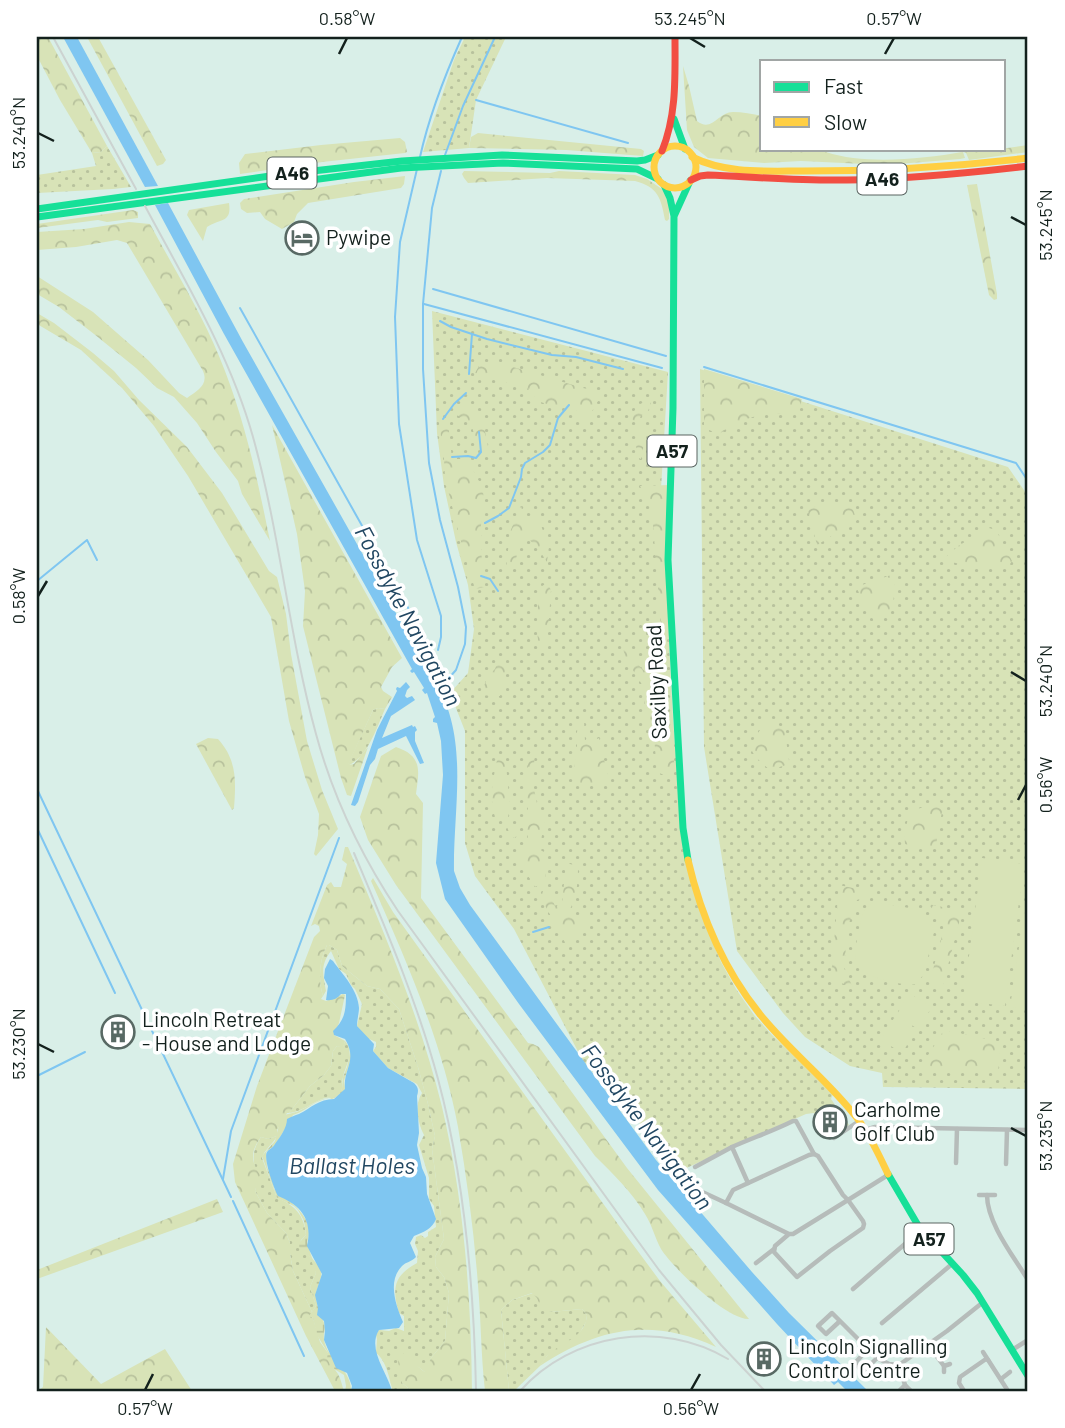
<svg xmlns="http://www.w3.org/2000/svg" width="1065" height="1428" viewBox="0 0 1065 1428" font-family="Barlow,sans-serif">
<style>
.grass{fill:url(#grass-dots)}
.forest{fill:url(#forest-crowns)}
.wetland{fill:url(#wetland-marsh)}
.park{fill:#d8e3b7}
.water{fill:#7fc6f1}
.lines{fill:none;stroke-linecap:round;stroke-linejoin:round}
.stream{stroke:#7fc6f1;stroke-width:2}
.street{stroke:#b6bcba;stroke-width:4.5}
.fast{stroke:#16e098;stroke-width:7}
.slow{stroke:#ffcf43;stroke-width:7}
.jam{stroke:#f24e42;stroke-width:7}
.rail{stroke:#ccd3d1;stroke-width:2}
.ticks{fill:none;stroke:#13211d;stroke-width:2.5}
.labels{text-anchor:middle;stroke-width:7;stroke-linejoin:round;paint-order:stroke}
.shield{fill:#fff;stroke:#5a6461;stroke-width:2}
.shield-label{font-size:19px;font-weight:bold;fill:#13211d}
.poi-label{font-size:21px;fill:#13211d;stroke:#fff;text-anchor:start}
.street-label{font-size:21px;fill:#13211d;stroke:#fff}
.water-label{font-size:23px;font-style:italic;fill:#214762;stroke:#fff}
.neatline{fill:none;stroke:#13211d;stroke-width:2.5}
.ticks-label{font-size:18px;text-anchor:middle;fill:#13211d}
</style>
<defs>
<pattern id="grass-dots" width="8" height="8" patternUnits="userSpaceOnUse" patternTransform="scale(1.75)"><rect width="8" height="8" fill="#d8e3b7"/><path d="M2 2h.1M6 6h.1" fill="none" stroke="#b8c29d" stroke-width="1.8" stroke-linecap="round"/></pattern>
<pattern id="forest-crowns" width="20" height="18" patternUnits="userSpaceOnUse" patternTransform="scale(1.75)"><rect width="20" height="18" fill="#d8e3b7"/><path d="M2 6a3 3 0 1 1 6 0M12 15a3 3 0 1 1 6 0" fill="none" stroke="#b8c29d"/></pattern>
<pattern id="wetland-marsh" width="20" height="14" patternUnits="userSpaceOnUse" patternTransform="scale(1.75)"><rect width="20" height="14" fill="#d8e3b7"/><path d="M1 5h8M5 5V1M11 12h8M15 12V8" fill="none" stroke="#b8c29d"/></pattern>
</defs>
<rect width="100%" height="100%" fill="#d9efe8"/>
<!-- grass -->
<g class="grass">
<polygon points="465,37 506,37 476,100 469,148 423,152 454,60"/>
<polygon points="107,146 131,187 113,189 37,193 37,175 96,166 92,153 101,152"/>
<polygon points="432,311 668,372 661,489 673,719 682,836 707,929 721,962 736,989 754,1015 772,1035 833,1094 831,1099 849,1125 829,1137 814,1113 806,1114 682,1170 583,1061 514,929 475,876 465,843 465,731 450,693 468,673 474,629 468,585 456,542 444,486 437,433"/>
<polygon points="700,369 1008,467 1028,496 1028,1089 883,1087 882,1073 850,1066 805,1037 783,1013 737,951 704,747"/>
<path d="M378,708L385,709C377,727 367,759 347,766L373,710Z"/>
<path d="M327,945H329L337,950L342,966L367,986L380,989L399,1009L418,1067L428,1104L435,1136L432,1149L444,1239L435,1257L436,1267L444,1277L449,1293L445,1341L431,1358L426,1373L417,1366L402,1383L412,1391H393C389,1379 387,1361 376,1353L377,1339L376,1335L379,1330L389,1331L396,1328L404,1331V1316L399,1313C392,1289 393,1276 417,1263L418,1251L415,1244L416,1237L421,1235L425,1238L428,1236V1232L436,1227L434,1206L429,1199V1178L419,1145L424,1135C418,1124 414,1105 422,1093L417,1084L388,1068L373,1051L376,1047V1042L367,1038L357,1026L362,1004L355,989L351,985L346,974L339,969L331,951C320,965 323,974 326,991L323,996C318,979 319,961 327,945Z"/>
<path d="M345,1041C355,1053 346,1064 343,1077C341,1083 344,1088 340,1093C336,1098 331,1097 325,1098C312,1102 302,1112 289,1113L310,1086L324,1075L331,1066L333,1051L337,1046L343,1047Z"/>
<path d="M277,1136C273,1144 264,1150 262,1158L277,1198C295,1205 304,1215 306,1235L301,1240L299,1247L306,1251L313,1262L316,1273L310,1287L316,1306L312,1312L293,1271L290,1254V1243L286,1233L267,1213L255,1191C261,1169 245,1160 261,1137L268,1139Z"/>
<polygon points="533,1293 551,1312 582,1309 587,1315 586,1322 578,1336 547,1356 540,1366 514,1391 509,1391 501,1310 512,1300"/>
</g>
<!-- forest -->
<g class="forest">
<polygon points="37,37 48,37 107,146 101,152 92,153 60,100 37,56"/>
<polygon points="87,37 98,37 166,160 163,164 157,166"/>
<path d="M683,66L689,86L697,121C712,133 718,112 733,112C742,112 753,114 762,116V149H825L826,152C865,165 922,159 962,152V149H970V151H986L1028,145V152L969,160L966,153L963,152L965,158L960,159L886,165L801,161L764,163L708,158L694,147L687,130Z"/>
<polygon points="478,133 641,149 644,151 643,156 566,150 469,148 471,137"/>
<polygon points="400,138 405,142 407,152 405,153 322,162 240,174 239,163 245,154 321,145"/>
<path d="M464,171L550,173L559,171L635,175L647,179L662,189L669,203V219L667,221L665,220C661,198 658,187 635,181L547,178L468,183L464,178L462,174Z"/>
<polygon points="405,176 404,184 401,188 308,203 297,214 294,222 282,229 265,219 260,212 247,213 241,209 240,203 244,199 354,182"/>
<polygon points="977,184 997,294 997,299 994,300 989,295 967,185"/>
<path d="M229,203C232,223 221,218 207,227L203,241L187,215L189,210Z"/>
<polygon points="133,210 138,212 138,218 107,222 98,220 37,228 37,224"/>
<path d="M129,222L150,224C173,267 200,310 219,356C244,416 257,477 270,541L242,494L238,481L216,452L197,423L174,397L157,388L136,368L94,334L59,307L37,294V276L93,312L148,360L179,393L187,398C197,391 209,385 203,371L127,243L117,240L76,247L37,250V232L84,229Z"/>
<polygon points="37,313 54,323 93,353 114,371 139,400 187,447 222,493 269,571 277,577 286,614 291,654 307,741 322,790 338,829 316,856 314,854 318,835 319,814 305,777 289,721 271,617 188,476 154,426 122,388 81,350 37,324"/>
<path d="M493,361L583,388L603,392L586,422L572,406L565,401L561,408L537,401C530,390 525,382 512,387L499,377L493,374L487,383L475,373L479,366Z"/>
<path d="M704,369L802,399L798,414C766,412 746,415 719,434L704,428Z"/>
<path d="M647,401L651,403L648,411L640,417C648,432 644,443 641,459L635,456C637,444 638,434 636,422L630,418L638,405Z"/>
<path d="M461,404C482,417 484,422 488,447L478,446L471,424L457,415V406Z"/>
<polygon points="438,414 448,423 452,459 462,459 469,462 482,487 485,504 481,525 481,551 485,587 475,589 460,538 445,478 444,459"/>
<polygon points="272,425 402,658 392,667 381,687 383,691 392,697 385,709 378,708 373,710 348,765 354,764 368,747 351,796 347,795 341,778 303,626 305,591 297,534"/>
<polygon points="669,485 670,636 662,637 652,512 640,486"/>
<polygon points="850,502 857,520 817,545 807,507"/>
<path d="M521,506L524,517L528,519L535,516L538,518L549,546L547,562C540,552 536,541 523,538L519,544L514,569H506L510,532Z"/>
<path d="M989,528L996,530L1012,561L1010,564C986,566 970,569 947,560L946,557L958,546Z"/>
<polygon points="891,575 895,577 893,608 878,624 874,621 856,587"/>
<path d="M547,583L551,590L547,646L541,649C534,637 539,603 539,588Z"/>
<path d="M659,642L675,770L664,775L657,772L654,736L646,726L643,710L646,691L626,659L622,645L627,644C634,655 635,664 646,672H652L657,664Z"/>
<polygon points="499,658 504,659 508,666 500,696 478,695 484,686 488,676 495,669"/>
<path d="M584,720L585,741L591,742L599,738L609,781L602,786L574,784C573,770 576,760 577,747C577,738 576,731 579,723Z"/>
<path d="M770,720L783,728L785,732L789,761L786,765L770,770C762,764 751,754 750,745L766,721Z"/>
<path d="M208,738L218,739C237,760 236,781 234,808L232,810L196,744Z"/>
<path d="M396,747C423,756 419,771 416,794L423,803L421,898L528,1043L533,1044L539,1047L627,1168L749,1319C727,1320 673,1268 661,1249C655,1238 652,1225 645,1214C632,1192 613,1174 595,1156L396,885L368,840L360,817L381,756Z"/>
<polygon points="535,748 533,783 538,809 546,817 539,849 547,854 545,882 535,887 514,853 529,846 525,816 528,809 525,800 526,783 529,755"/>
<path d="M505,754L510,807L508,817L518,833L515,838L511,837L505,822L495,817C488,793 494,778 498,755Z"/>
<path d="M940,802L943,806L936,845L932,848L916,847L905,844C904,833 906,818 914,810Z"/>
<path d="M345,847H348C384,932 420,1017 442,1107C464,1200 471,1296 472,1391H412L402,1383L396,1350C412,1355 413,1364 425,1372L431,1358L445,1341L449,1293L444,1277L436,1267L435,1257L444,1239L432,1149L435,1136L428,1104L418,1067L399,1009L380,989L367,986L342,966L337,950L329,945H327C319,961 318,979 323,996L321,999L326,1001L343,994L345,995L339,1023L334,1035L345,1041L343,1048L337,1046L333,1051L331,1066L324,1075L310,1086L289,1113H287L277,1130V1136L268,1139L261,1137C250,1152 251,1161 260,1175L255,1191L267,1213L286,1233L290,1243V1254L293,1271L312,1312L310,1316L313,1318L320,1342L328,1353C328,1363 333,1366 338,1374C341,1379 342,1386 344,1391H335L306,1336L235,1182L233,1164L257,1086L314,937L320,931L319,926L315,924L311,926L327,885L331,882L334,887H341L347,864L342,860Z"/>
<path d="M566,863L578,866C578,884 577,897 568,913L575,919H587L590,929L578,931L573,944L568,948L541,898L543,891L547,889L555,906L562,904Z"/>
<path d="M373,878L393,912L620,1227L660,1281L716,1347C651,1317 598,1328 540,1366C542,1363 544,1359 547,1356C561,1341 585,1339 587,1315L582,1309L551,1312L541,1308L537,1298L532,1293L512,1300L501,1310L509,1391H485C481,1356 481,1320 478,1285C474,1232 467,1179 458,1127C442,1041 406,960 371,881Z"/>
<polygon points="839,885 876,893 857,900 848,926 844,968 854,990 831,977"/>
<polygon points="928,904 962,911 943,985 937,986 931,977 944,929 939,916"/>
<polygon points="944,1030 1001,1042 998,1072 918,1071"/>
<polygon points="217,1199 223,1212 37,1279 37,1270"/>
<polygon points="46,1327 101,1384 165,1349 192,1391 38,1391 43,1387"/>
</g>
<!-- wetland -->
<path class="wetland" d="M350,1052L352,1055L344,1081L345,1089C342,1093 341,1095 336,1097C327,1102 335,1096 325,1099C313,1102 304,1112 293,1115L276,1144L266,1152L267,1167L273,1181L274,1189C291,1202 316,1218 307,1242C309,1247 310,1253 312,1258C315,1263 320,1265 321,1271C323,1279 315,1289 316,1297C317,1307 321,1315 324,1323C326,1329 323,1333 324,1339C326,1359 352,1369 351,1391H345L346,1386L344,1375L331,1367L327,1358L328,1353L317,1335L313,1318L309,1316L316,1306L310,1287L316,1273C310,1260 313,1256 298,1247V1244L306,1235L304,1221L298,1210L294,1206L277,1198L262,1156L275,1141L280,1121L284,1115L297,1112L320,1100L338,1095L342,1089L343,1077L347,1067Z"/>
<!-- park -->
<g class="park">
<polygon points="982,858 1024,864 1005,1006 963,1001"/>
<polygon points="1028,888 1028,1010 1010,1007"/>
<path d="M873,903H881L920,910L930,919L934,932L924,974L916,984C904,987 861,977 856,964C853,956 860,918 865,910C866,908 870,905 873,903Z"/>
<polygon points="909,993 932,1007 918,1029 896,1016"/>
<polygon points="894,1018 916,1031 902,1053 881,1040"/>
</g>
<!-- water -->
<g class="water">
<polygon points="63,37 77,37 158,186 145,187"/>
<path d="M168,203L243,342L432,677C471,734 453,806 454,871L460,888L470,905L656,1160L752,1272L789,1313L868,1391H847L838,1382L834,1385L777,1324L658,1190L519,1004L445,899L436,863L443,775L441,741L437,723L433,722V719L435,717L427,693L425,694L422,690L424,688L414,672L412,673L410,671L412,669L224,334L155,205Z"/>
<polygon points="406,682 410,687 407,690 405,696 407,698 412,696 415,700 391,716 382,738 412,725 413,727 415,726 417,730 415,732 415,741 424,763 420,764 406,736 378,749 375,759 370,765 358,802 355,806 351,805 377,730 397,691 396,689 397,687 400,688"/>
<path d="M330,959L333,961C343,975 358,990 359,1008C359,1013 357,1020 357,1026L374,1044L373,1051L388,1068L414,1083C418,1087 419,1090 417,1096L419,1133L417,1145L422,1168L426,1177L427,1194L436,1219C432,1229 424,1232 414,1236L410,1243L416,1257C411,1262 406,1262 402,1266C387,1281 396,1306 403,1322L399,1328L379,1330C367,1349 387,1372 392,1391H351L352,1386L347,1373L336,1368L324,1340L325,1331L324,1321L317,1315L318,1308L315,1295L322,1274L307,1246C313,1220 301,1205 278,1196C274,1189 263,1158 267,1152C269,1149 273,1148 275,1144C280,1137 287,1128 287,1119C291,1117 295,1115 299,1114C311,1108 319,1099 334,1099L345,1089C343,1068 358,1061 345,1039L334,1035L333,1031C345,1020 346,1010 346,994H341C337,999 332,1001 326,1000L328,986L324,978L325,969Z"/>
</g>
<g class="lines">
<!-- stream -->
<g class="stream">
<polyline points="476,100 628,143"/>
<polyline points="445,155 463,106 495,37"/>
<path d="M420,157C429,116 445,75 462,37"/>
<polyline points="417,169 400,242 395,317 399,424 417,540 441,616 441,637 438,650"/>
<polyline points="433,289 666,356"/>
<polyline points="424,304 662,368"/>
<polyline points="240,308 430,647"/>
<polyline points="440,321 451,327 487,339 552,355 576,357 623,369"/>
<polyline points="704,367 1016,463 1028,481"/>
<polyline points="469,374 472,334"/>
<polyline points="443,419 454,404 466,393"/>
<polyline points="452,457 468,456 476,458 481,452 479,432"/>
<polyline points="485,523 498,516 509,508 521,477 522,469 525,463 543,452 550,445 558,418 569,405"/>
<polyline points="481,576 490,579 498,591"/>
<polyline points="37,581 87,540 97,560"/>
<polyline points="434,685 448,679 456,670 465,644 466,627 458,587 440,520 429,463 423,369 423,304 432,208 441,171"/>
<polyline points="37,789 231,1197"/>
<polyline points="37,828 115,993"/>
<polyline points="533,932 549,927"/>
<polyline points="37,1076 85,1052"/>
<polyline points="223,1179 231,1131 339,838"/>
<polyline points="233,1201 304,1356"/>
</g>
<!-- street -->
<g class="street">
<polyline points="865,1130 875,1127 1028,1130"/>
<polyline points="834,1138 859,1121"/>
<polyline points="956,1163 957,1129"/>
<polyline points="1006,1164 1007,1130"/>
<polyline points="695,1167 732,1147"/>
<path d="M748,1183L732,1147C752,1138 773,1131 793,1121H796L814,1154"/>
<polyline points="696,1189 726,1203"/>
<polyline points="979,1195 995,1195"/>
<path d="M987,1195C987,1223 1014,1257 1028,1280"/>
<polyline points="789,1234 726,1203 733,1190 809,1155 814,1154 818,1156 843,1195 848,1200 793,1234 789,1234 775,1246 774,1252 797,1277 830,1251 863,1228 864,1224 863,1221 848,1200 888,1175"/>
<polyline points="756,1263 774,1249"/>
<polyline points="853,1289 921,1230"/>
<polyline points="840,1321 826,1334 818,1326 832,1313 877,1358 863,1372 855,1363 868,1349"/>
<polyline points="882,1323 952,1264"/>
<polyline points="928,1345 944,1366"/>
<polyline points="1012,1350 1028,1340"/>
<polyline points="983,1352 1008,1391"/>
<polyline points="877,1358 889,1364 899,1365 947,1331 982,1303"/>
<polyline points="944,1372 944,1366 950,1364"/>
<polyline points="1001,1379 1010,1372"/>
<polyline points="905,1385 911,1391"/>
<polyline points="899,1391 905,1385 899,1365"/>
<polyline points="964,1391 959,1383 960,1377 986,1359 988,1360"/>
</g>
<!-- fast -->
<g class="fast">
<polyline points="674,119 685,149"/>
<polyline points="664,185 670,198 674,216 673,408 668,560 683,828 688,860"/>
<polyline points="37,209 277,175 402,161 502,155 637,161 645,160 658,155"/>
<polyline points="675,214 690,181"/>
<polyline points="37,217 401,168 503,163 637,169 658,179"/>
<polyline points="888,1174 919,1227 963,1275 977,1293 1028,1376"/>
</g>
<!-- slow -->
<g class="slow">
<circle cx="675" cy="167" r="21"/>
<path d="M692,157C726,174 765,171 803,171C878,171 953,167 1028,158"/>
<path d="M688,860C701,916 723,968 759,1013C789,1051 828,1080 857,1118C870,1135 879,1155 888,1174"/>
</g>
<!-- jam -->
<g class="jam">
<path d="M662,151C677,114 675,76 675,37"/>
<path d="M691,180L700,176L708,175C754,177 800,181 847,180C907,179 968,173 1028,166"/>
</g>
<!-- rail -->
<g class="rail">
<polyline points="53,37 136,189"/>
<path d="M145,206C185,281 230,355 253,437C280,534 289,636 316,734C333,797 362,857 398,911L659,1270L721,1345L765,1391"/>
<path d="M354,853C385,927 417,1001 438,1079C465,1180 474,1287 476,1391"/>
<path d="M520,1391C572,1333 661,1319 728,1359"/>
</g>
</g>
<!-- ticks -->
<path class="ticks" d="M690,38L705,47M339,54L347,38M885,54L894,38M38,133L54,141M1011,217L1026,225M38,596L47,581M1011,672L1026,681M1018,800L1026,785M38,1044L54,1052M1011,1128L1026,1136M145,1390L153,1374M691,1390L700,1374"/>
<!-- icons -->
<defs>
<symbol id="hotel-ring" viewBox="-11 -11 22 22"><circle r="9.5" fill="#fff" stroke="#586964" stroke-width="1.5"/><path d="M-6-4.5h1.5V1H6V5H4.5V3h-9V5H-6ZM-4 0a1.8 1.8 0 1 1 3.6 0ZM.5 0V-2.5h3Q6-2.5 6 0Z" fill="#586964"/></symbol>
<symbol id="building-ring" viewBox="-11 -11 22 22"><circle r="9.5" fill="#fff" stroke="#586964" stroke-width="1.5"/><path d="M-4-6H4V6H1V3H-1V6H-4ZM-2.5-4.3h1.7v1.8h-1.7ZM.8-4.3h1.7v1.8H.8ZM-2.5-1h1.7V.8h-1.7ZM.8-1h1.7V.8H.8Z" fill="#586964"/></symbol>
</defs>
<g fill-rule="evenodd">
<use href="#hotel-ring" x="283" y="219" width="38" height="38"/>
<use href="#building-ring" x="99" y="1013" width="38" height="38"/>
<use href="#building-ring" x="811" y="1103" width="38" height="38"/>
<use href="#building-ring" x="745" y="1340" width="38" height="38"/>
</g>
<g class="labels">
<!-- shield labels -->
<g class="shield">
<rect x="267.5" y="157.5" width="49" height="31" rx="5"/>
<rect x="857.5" y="163.5" width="49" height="31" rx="5"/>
<rect x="647.5" y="435.5" width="49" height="31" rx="5"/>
<rect x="904.5" y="1223.5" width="49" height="31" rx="5"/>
</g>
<g class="shield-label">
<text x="292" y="180">A46</text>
<text x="882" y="186">A46</text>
<text x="672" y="458">A57</text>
<text x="929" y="1246">A57</text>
</g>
<!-- poi labels -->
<g class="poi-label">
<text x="326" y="245">Pywipe</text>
<text x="142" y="1027">Lincoln Retreat<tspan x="142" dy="24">- House and Lodge</tspan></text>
<text x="854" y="1117">Carholme<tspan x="854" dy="24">Golf Club</tspan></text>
<text x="788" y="1354">Lincoln Signalling<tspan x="788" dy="24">Control Centre</tspan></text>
</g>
<!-- street labels -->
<g class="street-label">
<text transform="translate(657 682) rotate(-93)" y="7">Saxilby Road</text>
</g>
<!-- water labels -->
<g class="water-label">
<text transform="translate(408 616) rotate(62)" y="8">Fossdyke Navigation</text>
<text transform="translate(647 1127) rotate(53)" y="8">Fossdyke Navigation</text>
<text x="352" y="1174">Ballast Holes</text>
</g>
</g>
<!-- border -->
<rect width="1065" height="1428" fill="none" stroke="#ffffff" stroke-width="77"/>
<!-- legend -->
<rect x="760" y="60" width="245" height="91" fill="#ffffff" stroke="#a1a6a5" stroke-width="2"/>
<rect x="774" y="82" width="35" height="10" fill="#16e098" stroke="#a1a6a5" stroke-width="2"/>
<text x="824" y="94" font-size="21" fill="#13211d">Fast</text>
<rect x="774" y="117" width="35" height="10" fill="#ffcf43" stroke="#a1a6a5" stroke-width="2"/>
<text x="824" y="130" font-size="21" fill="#13211d">Slow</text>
<rect x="38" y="38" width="988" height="1352" class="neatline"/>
<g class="ticks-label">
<text x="347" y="25">0.58°W</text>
<text x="690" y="25">53.245°N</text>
<text x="894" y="25">0.57°W</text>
<text transform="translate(19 133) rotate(-90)" y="6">53.240°N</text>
<text transform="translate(1046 225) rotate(-90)" y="6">53.245°N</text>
<text transform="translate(19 596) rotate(-90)" y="6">0.58°W</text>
<text transform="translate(1046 681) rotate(-90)" y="6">53.240°N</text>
<text transform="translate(1046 785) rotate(-90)" y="6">0.56°W</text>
<text transform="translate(19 1044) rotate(-90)" y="6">53.230°N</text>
<text transform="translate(1046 1136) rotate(-90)" y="6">53.235°N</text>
<text x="145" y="1415">0.57°W</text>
<text x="691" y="1415">0.56°W</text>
</g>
</svg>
